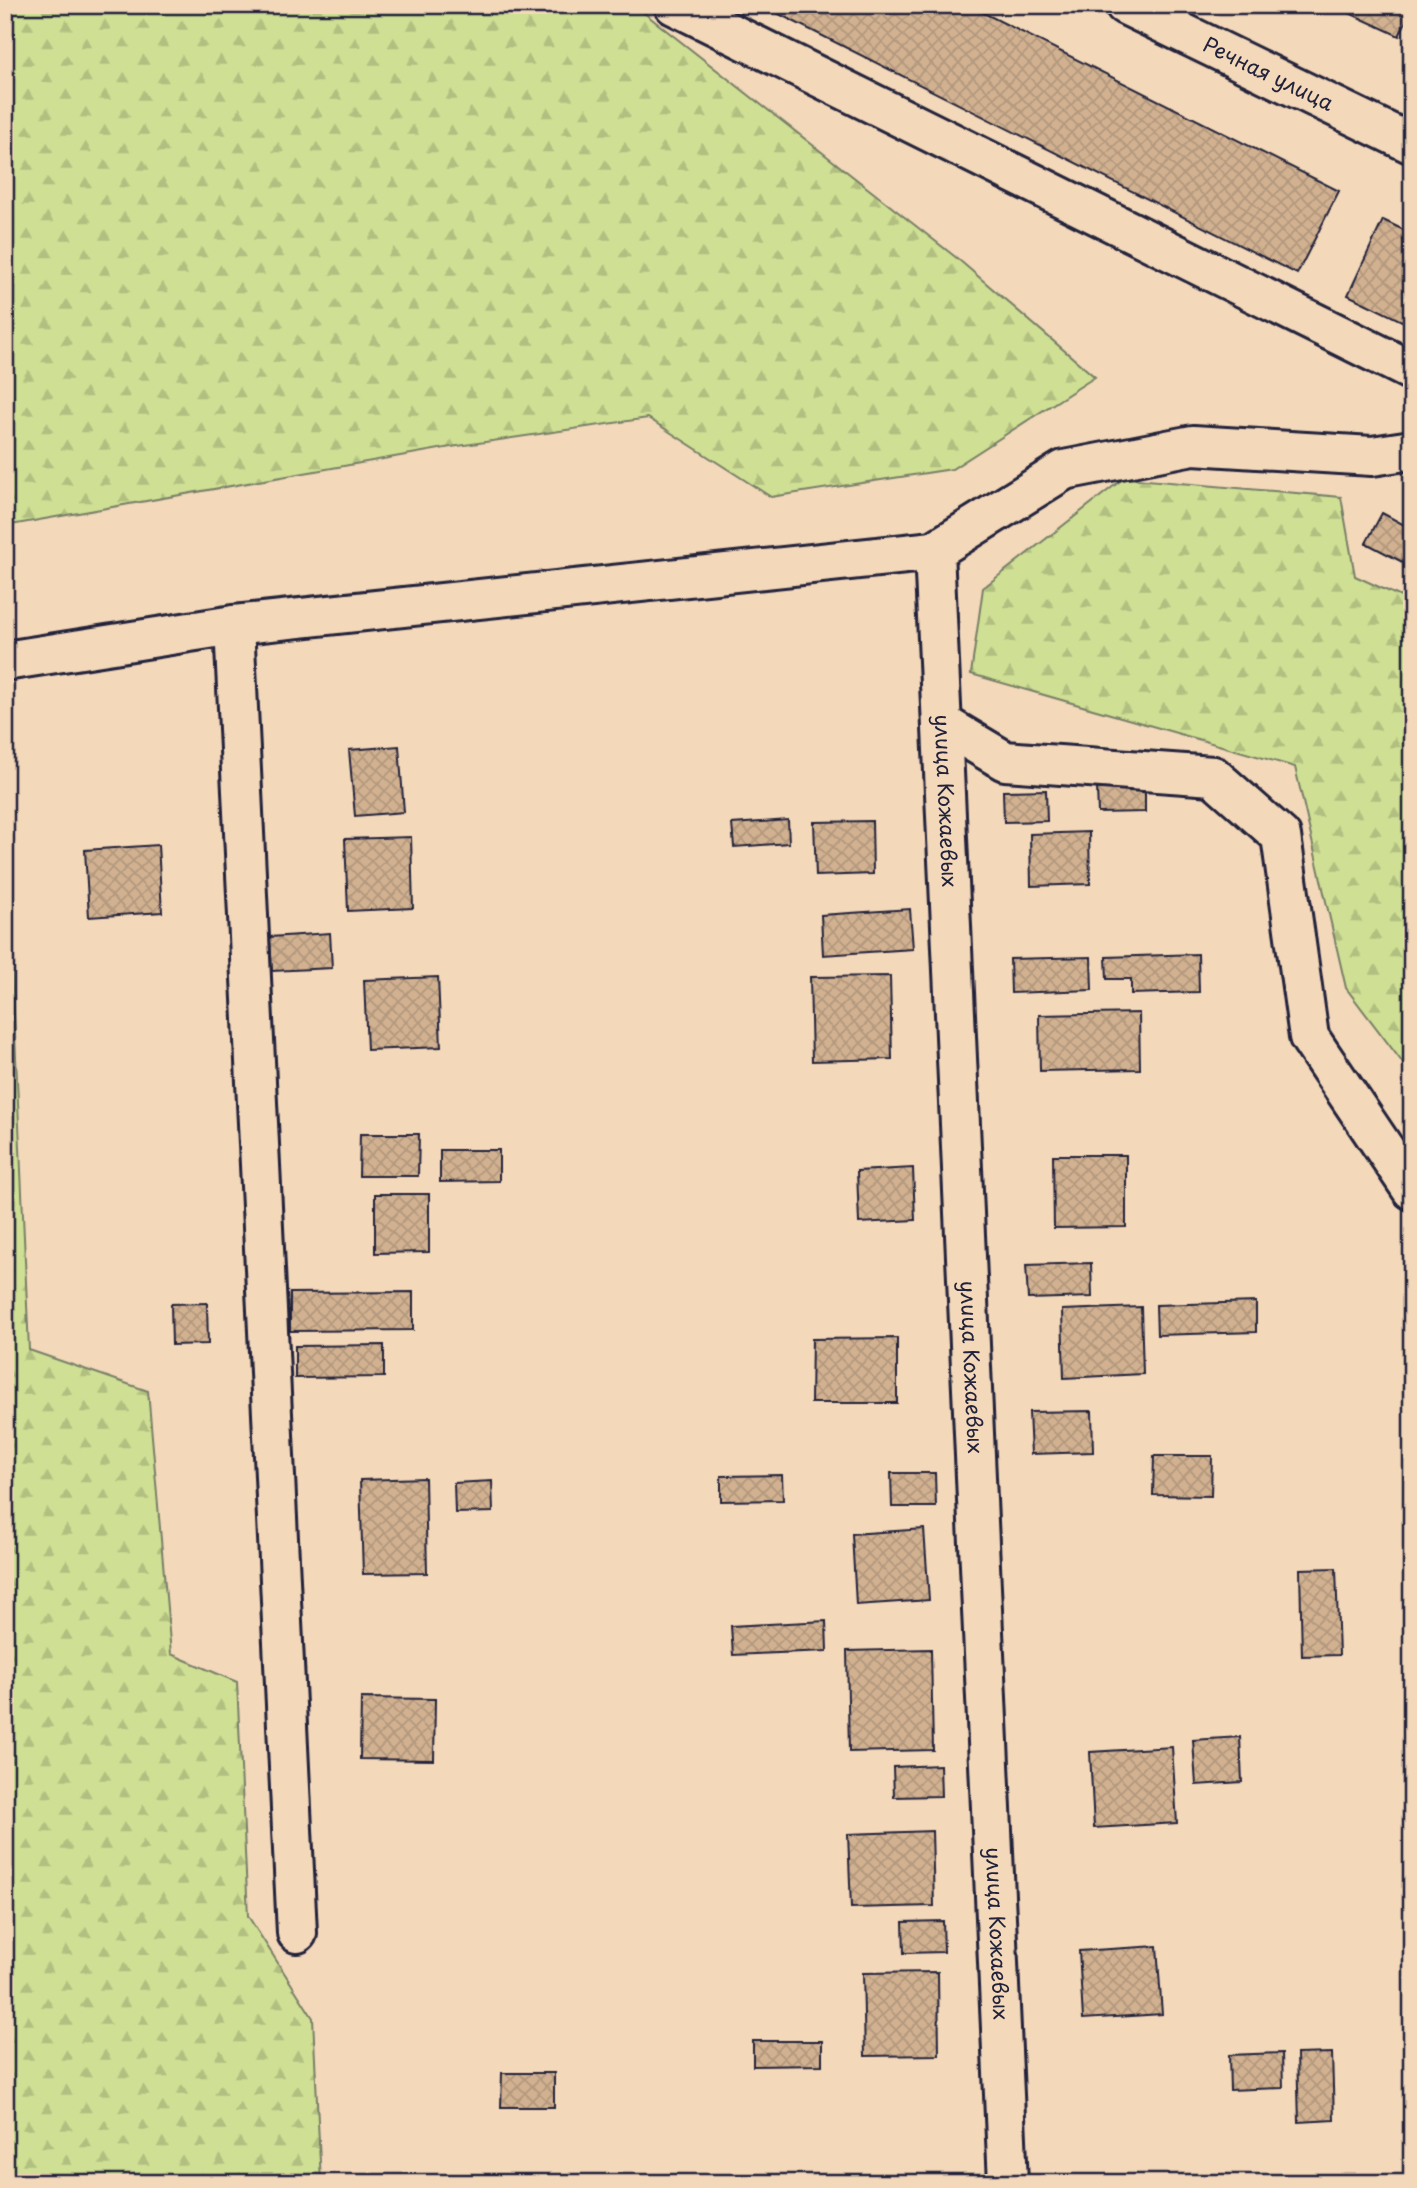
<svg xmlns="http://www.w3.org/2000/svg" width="1417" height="2188" viewBox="0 0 1417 2188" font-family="'Playpen Sans',sans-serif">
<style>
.forest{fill:url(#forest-firs);stroke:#788067;stroke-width:2}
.building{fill:url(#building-cross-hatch);stroke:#22223b;stroke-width:2}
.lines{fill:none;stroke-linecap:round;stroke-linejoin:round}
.minor-casing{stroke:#22223b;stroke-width:44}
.minor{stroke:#f3d8ba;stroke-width:38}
.labels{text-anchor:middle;stroke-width:5;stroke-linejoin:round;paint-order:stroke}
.street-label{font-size:21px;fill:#22223b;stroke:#f3d8ba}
</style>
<defs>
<pattern id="forest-firs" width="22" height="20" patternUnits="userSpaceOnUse" patternTransform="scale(1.75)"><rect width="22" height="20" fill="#cfdf93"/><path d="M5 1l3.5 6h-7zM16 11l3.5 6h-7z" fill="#b1bf80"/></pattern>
<pattern id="building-cross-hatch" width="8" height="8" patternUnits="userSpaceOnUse" patternTransform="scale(1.75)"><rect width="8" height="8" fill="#d1b190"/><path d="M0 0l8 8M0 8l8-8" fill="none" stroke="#b3987d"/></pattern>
</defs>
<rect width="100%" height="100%" fill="#f3d8ba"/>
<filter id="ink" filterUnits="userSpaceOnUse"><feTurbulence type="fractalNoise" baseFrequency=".0143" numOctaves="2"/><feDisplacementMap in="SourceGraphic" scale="14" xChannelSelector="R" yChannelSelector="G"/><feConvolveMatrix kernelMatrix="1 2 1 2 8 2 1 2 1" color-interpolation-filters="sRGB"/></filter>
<g filter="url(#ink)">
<!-- forest -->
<g class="forest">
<polygon points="5,5 634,5 958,259 1095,377 952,469 771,497 648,418 451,447 5,526"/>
<polygon points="1124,478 1341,497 1355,576 1412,602 1412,1075 1346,988 1295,767 971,674 983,588"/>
<polygon points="5,810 29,1350 148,1391 171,1654 237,1682 248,1916 313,2018 321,2183 5,2183"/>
</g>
<!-- building -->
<g class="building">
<polygon points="761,5 968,5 1339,191 1297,274"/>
<polygon points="1332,5 1412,5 1412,9 1399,36"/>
<polygon points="1383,220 1412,234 1412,326 1348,295"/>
<polygon points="1382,513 1412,529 1412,567 1366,543"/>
<polygon points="399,746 404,812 355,816 349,750"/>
<polygon points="1145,786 1145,812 1098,813 1097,787"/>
<polygon points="1046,790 1047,821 1004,822 1003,791"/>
<polygon points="788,820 789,843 734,847 732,824"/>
<polygon points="872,821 873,874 816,876 814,822"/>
<polygon points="1089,832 1090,884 1031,886 1030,834"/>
<polygon points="411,837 413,908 348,911 345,839"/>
<polygon points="158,845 162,912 89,917 85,850"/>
<polygon points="910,909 913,949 823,955 821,915"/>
<polygon points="330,933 332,968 272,971 270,937"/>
<polygon points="1198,954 1199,992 1131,994 1131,979 1107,979 1106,957"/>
<polygon points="1091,957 1092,990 1011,993 1010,959"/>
<polygon points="890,976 892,1059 812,1061 810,977"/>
<polygon points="438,977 441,1047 367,1050 364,980"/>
<polygon points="1139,1013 1140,1069 1040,1071 1039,1015"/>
<polygon points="360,1134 419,1134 418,1176 359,1176"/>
<polygon points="440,1150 499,1150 499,1181 440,1182"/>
<polygon points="1053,1155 1126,1155 1126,1227 1054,1228"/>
<polygon points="913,1168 915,1220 859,1223 857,1171"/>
<polygon points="375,1194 429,1194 429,1252 375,1253"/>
<polygon points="1091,1263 1092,1297 1028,1299 1026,1265"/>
<polygon points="413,1292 413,1330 290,1331 290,1293"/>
<polygon points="1256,1302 1256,1332 1157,1335 1156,1305"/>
<polygon points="207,1303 208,1344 172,1345 171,1304"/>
<polygon points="1141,1307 1143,1374 1064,1378 1062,1310"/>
<polygon points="897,1338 897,1403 811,1403 812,1339"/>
<polygon points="384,1345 384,1377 295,1378 295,1346"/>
<polygon points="1092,1411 1093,1452 1031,1454 1029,1412"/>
<polygon points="1154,1456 1212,1456 1211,1496 1153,1495"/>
<polygon points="891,1473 935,1473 936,1507 892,1507"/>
<polygon points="782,1475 783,1500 721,1501 721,1476"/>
<polygon points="425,1478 427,1573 363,1574 360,1480"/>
<polygon points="492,1481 493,1512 455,1513 454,1483"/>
<polygon points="924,1529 929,1600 856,1605 852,1534"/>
<polygon points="1336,1568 1339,1655 1302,1656 1300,1569"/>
<polygon points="826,1621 827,1651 733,1655 731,1626"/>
<polygon points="931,1649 933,1750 849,1752 847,1651"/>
<polygon points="361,1698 435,1699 434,1760 360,1759"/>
<polygon points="1240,1737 1242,1782 1196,1785 1193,1740"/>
<polygon points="1172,1747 1177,1823 1094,1828 1090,1752"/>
<polygon points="940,1765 941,1796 894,1797 893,1767"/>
<polygon points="932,1831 934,1906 851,1908 848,1834"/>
<polygon points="943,1921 944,1952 904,1953 903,1922"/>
<polygon points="1157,1946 1162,2014 1083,2019 1079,1951"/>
<polygon points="938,1972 939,2055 865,2056 863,1973"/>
<polygon points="753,2041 822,2041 822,2065 753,2066"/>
<polygon points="1282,2053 1283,2088 1230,2090 1229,2055"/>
<polygon points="1332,2053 1334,2120 1299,2122 1297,2054"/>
<polygon points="502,2073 554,2073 554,2107 501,2107"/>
</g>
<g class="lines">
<defs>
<g id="minor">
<polyline points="674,5 1412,371"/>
<path id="s1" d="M1125,5L1412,144"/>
<path id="s2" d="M934,551L1008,2183"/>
<polyline points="234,625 297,1933"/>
<polyline points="5,661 234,625 934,551 1064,470 1193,445 1372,456 1412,450"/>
<polyline points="943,724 1005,761 1213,776 1281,836 1309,1037 1412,1190"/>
</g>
</defs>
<!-- minor casing -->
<use href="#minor" class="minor-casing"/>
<!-- minor -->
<use href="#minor" class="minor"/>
</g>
</g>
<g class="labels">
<!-- street labels -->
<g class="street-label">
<text dy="7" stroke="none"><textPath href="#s1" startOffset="159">Речная улица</textPath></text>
<text dy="7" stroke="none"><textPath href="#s2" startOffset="250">улица Кожаевых</textPath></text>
<text dy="7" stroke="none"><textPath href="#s2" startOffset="817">улица Кожаевых</textPath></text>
<text dy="7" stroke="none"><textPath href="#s2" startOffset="1384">улица Кожаевых</textPath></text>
</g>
</g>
<!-- margin -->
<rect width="1417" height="2188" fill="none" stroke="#f3d8ba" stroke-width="28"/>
<rect x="14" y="14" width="1389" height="2160" fill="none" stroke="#22223b" stroke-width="2.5" filter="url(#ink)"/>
</svg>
